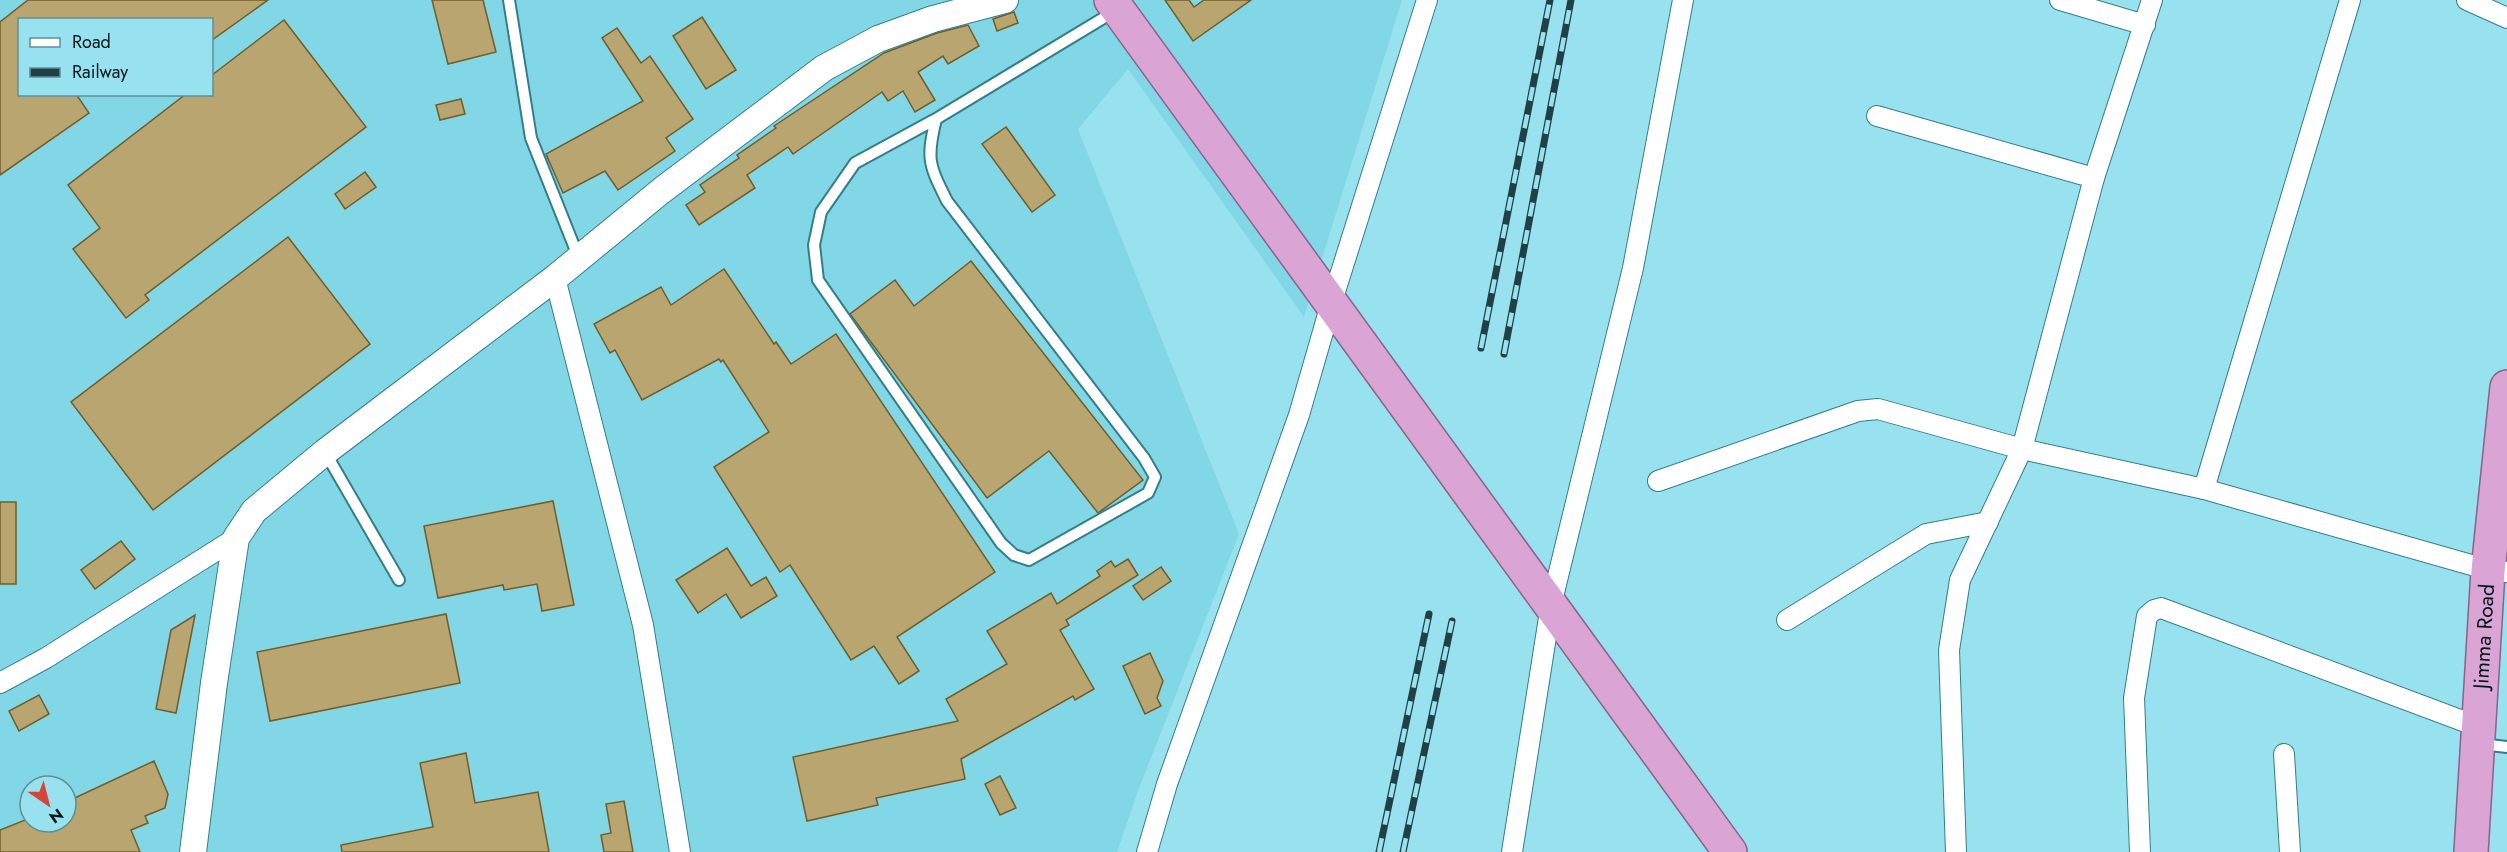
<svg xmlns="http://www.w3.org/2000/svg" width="2507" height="852" viewBox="0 0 2507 852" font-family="Jost,sans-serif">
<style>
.built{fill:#82d7e6;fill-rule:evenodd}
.building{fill:#b9a570;stroke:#705d29;stroke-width:1.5}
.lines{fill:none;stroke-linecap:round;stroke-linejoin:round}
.service-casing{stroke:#347e8a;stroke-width:14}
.minor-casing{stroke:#347e8a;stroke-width:22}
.tertiary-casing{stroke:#347e8a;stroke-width:28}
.trunk-casing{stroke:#88638c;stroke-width:36}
.service{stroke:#fff;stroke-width:10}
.minor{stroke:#fff;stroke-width:20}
.tertiary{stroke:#fff;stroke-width:26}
.trunk{stroke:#daa4d4;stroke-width:33}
.rail-casing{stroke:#214046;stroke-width:7}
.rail{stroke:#98e1ee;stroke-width:4.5;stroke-dasharray:14;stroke-linecap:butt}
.labels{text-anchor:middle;stroke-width:4.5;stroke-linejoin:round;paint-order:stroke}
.street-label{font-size:21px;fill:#011519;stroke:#98e1ee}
</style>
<rect width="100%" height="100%" fill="#98e1ee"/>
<!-- built -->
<path class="built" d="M0,0H1402L1304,317L1128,69L1078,129L1239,534L1138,791L1117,852H0ZM20,20H212V94H20ZM30,786H66V822H30Z"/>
<!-- building -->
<g class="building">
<polygon points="28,0 268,0 212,40 212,20 20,20 20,94 76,94 89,113 0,175 0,22"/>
<polygon points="432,0 483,0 496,52 448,64"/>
<polygon points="1165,0 1189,0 1194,7 1204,0 1251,0 1193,41"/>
<polygon points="1014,12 1018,23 997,31 993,19"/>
<polygon points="702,17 736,70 706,89 673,36"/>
<polygon points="284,20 366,127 145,295 149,300 126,318 73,249 100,228 68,185 186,94 212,94 212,75"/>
<polygon points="968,25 979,46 948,64 943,56 918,72 935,100 915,112 903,91 888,101 882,92 793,154 788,147 747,175 755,188 699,225 686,205 705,192 700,185 739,158 737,155 776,128 774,126 884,53 937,33"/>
<polygon points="617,28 641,63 650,56 693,119 666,138 675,151 618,190 605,171 563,193 546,154 643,101 602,38"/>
<polygon points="461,99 465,114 440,120 436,105"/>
<polygon points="1006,127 1055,195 1032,212 982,144"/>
<polygon points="365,172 376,187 345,209 335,194"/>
<polygon points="288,237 370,344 153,510 71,402"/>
<polygon points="971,261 1143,480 1098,513 1049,451 987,498 850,314 895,280 914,306"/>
<polygon points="724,269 774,344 776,342 791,364 836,334 995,572 897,637 919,671 899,684 874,646 851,660 790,565 780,572 714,467 769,432 723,360 721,362 719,359 642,400 615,350 610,353 594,324 661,287 671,305"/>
<polygon points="553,501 574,605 542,611 537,584 504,590 503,585 438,598 424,526"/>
<rect x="0" y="502" width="16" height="82"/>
<polygon points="121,541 135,559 95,589 81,570"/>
<polygon points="727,548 751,586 766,577 777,596 741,618 726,594 698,613 676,580"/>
<polygon points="1128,559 1138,575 1066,620 1069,625 1060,630 1094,689 1075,700 1073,696 961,759 965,779 876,798 878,805 807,821 793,757 958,721 946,699 1007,664 987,631 1051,593 1057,604 1100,576 1097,571 1111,561 1115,567"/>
<polygon points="1161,567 1171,581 1143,600 1133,586"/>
<polygon points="446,614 460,683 270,721 257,652"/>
<polygon points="195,615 176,713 156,709 171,630"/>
<polygon points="1150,653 1163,681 1157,698 1161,706 1145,714 1123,666"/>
<polygon points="39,695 49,714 19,731 9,711"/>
<polygon points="466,753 475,803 538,792 549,852 342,852 341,845 433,827 420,763"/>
<polygon points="154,761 168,794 165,808 145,816 148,823 131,830 140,852 0,852 0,830 30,818 30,822 66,822 66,802"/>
<polygon points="1000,776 1016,808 1000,815 985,784"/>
<polygon points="624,801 633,852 604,852 601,835 611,833 606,804"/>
</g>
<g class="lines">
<defs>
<g id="service">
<polyline points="509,0 531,138 578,256"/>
<path d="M936,119C926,159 929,165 947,201L1144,458L1155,477L1148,493L1029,560L1014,555L1001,543L818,280L814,245L821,212L855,163L936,119L1115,11"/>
<polyline points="325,452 399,580"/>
<polyline points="2481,744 2507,747"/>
</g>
<g id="minor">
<polyline points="2060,0 2145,25"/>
<polyline points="2467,0 2507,18"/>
<polyline points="1877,116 2094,178"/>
<polyline points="555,278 643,625 680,852"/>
<polyline points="1658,481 1858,411 1878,409 2022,449 2204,489 2489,570 2507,572"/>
<polyline points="2204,489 2350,0"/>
<polyline points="1787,620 1926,534 1988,522"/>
<polyline points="0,683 46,658 236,538"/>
<polyline points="2284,754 2290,852"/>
<polyline points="1147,852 1167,784 1299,415 1331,304 1427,0"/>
<polyline points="1512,852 1551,605 1633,268 1683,0"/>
<polyline points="1956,852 1949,650 1960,580 2022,449 2094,178 2152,0"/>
<polyline points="2140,852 2134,698 2147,616 2154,610 2161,608 2479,727"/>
</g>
<polyline id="tertiary" points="193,852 214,683 236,538 254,511 325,452 555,278 661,191 824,68 878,39 933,19 1005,0"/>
<g id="trunk">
<polyline points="1111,0 1730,852"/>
<path id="s1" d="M2471,852L2488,571L2507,387"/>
</g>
</defs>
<!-- service casing -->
<use href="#service" class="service-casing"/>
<!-- minor casing -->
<use href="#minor" class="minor-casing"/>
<!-- tertiary casing -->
<use href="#tertiary" class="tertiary-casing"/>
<!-- trunk casing -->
<use href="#trunk" class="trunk-casing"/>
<!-- service -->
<use href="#service" class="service"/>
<!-- minor -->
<use href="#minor" class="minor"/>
<!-- tertiary -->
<use href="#tertiary" class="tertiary"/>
<!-- trunk -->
<use href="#trunk" class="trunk"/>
<defs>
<g id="rail">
<polyline points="1481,348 1550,0"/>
<polyline points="1504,354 1571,0"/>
<polyline points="1379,852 1429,614"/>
<polyline points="1403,852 1452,621"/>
</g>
</defs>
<!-- rail casing -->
<use href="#rail" class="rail-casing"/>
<!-- rail -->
<use href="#rail" class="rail"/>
</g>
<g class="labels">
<!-- street labels -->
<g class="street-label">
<text dy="7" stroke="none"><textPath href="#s1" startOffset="216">Jimma Road</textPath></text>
</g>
</g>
<!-- legend -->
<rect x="18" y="18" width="195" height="78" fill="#98e1ee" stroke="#5c8f99" stroke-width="1.5"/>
<rect x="30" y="38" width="30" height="9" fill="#ffffff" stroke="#5c8f99" stroke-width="1.5"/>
<text x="72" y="48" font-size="18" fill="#011519">Road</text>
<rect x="30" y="68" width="30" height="9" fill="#214046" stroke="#5c8f99" stroke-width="1.5"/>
<text x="72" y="78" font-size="18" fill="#011519">Railway</text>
<!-- north arrow -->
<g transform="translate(48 804) rotate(145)"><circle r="28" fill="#98e1ee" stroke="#5c8f99" stroke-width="1.5"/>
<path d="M0-4.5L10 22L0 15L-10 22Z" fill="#d44737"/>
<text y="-9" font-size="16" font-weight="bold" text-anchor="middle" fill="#011519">N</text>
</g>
</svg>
